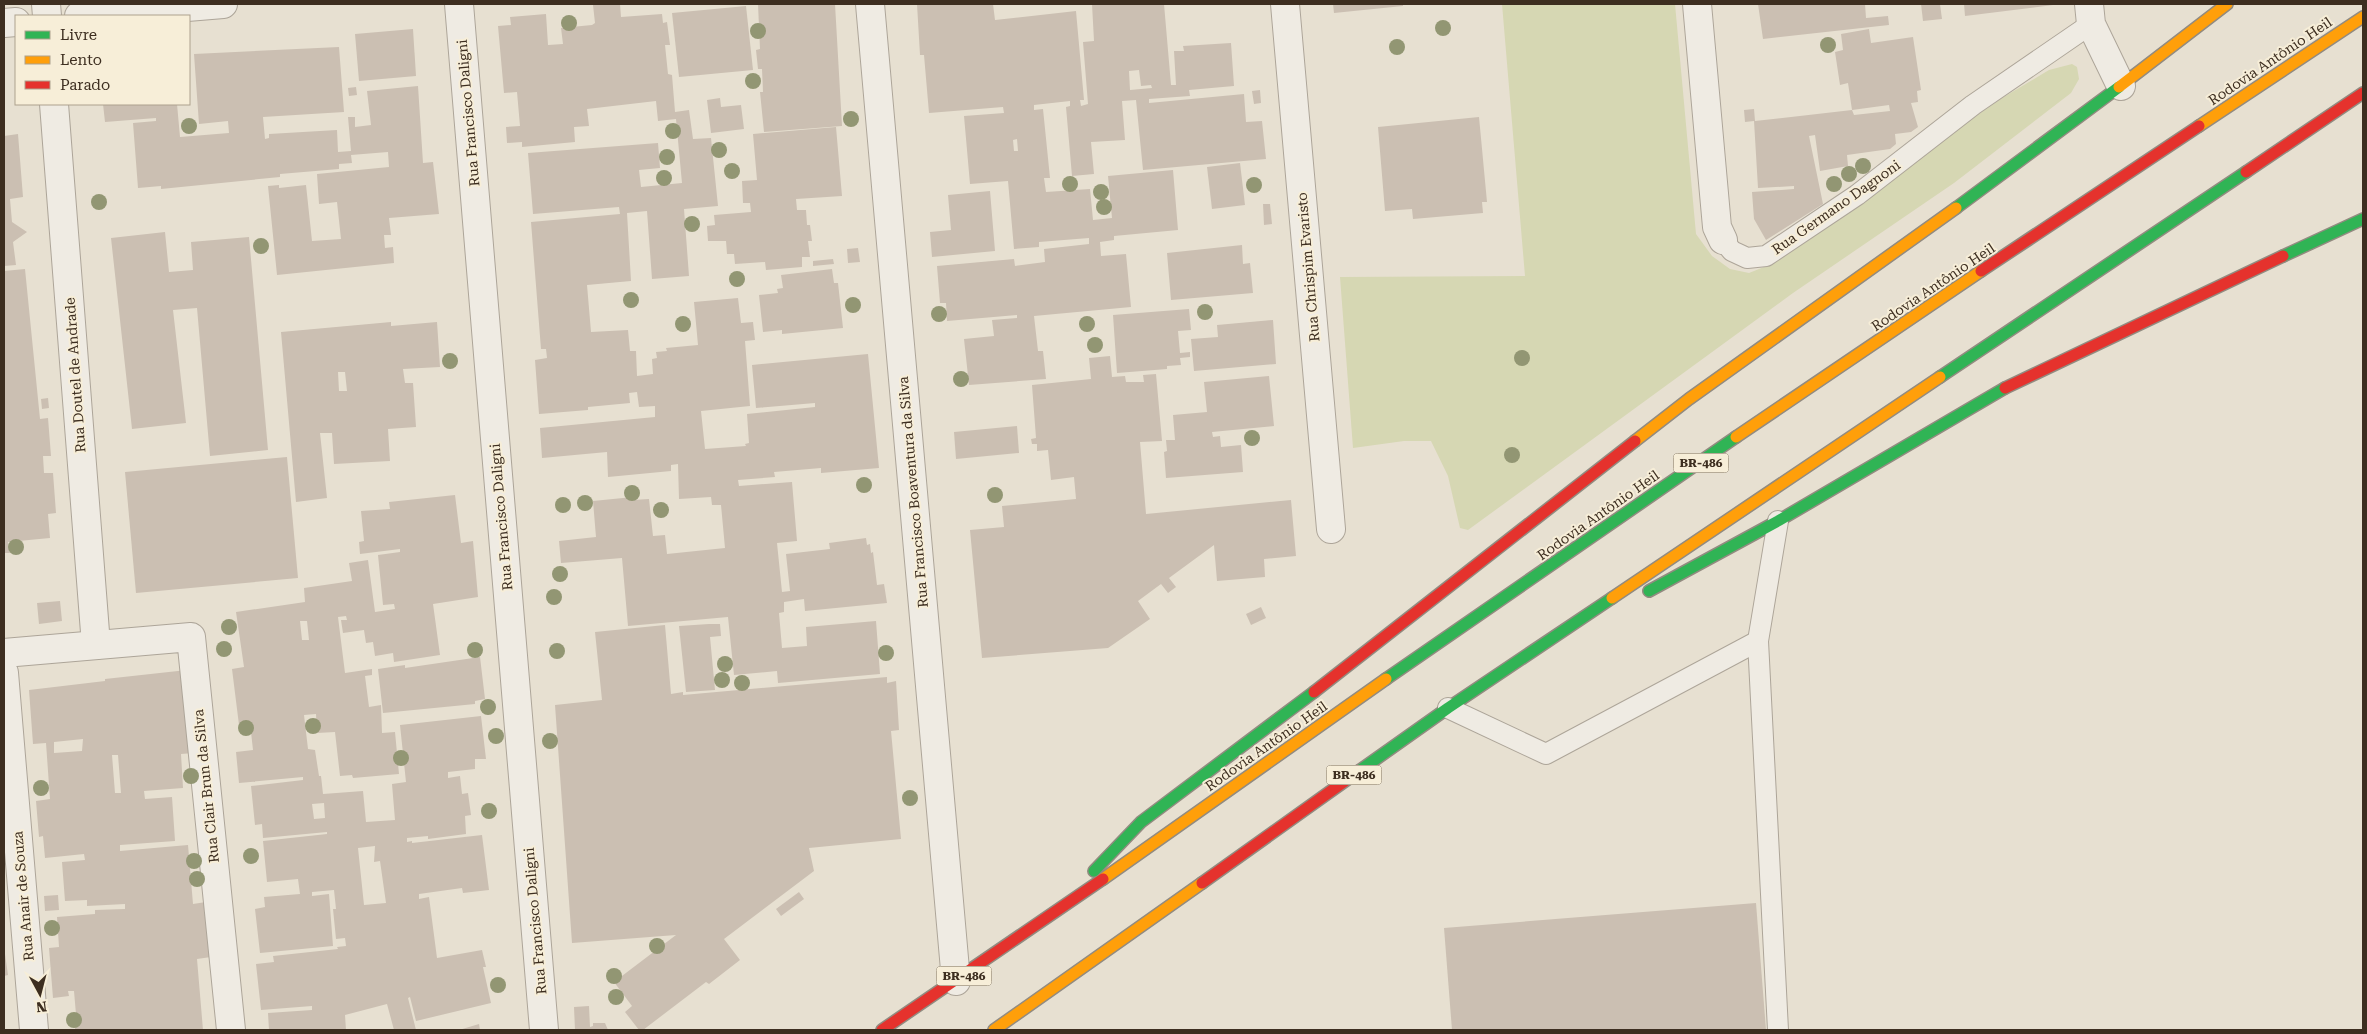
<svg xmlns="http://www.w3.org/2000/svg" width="2367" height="1034" viewBox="0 0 2367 1034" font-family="'Roboto Serif',serif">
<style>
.green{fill:#d6d7b3}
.building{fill:#cbbfb2;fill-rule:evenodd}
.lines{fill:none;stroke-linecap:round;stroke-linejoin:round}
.lane-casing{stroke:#ada599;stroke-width:22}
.street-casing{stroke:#ada599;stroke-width:30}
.fast-casing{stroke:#928b80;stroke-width:14}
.slow-casing{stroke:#928b80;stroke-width:14}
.jam-casing{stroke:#928b80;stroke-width:14}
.lane{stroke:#efebe3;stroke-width:20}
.street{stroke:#efebe3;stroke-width:28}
.fast{stroke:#30b455;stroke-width:11}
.slow{stroke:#ff9f0a;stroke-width:11}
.jam{stroke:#e5322d;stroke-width:11}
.tree{fill:#929673}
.labels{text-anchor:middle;stroke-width:4;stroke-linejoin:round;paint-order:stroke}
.shield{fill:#f7eed8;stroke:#756857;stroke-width:1}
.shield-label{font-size:12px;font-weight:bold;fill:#3d2e20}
.street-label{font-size:14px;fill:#3d2e20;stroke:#f7eed8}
</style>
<rect width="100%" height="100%" fill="#e7e0d1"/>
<!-- green -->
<polygon class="green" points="1502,4 1675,4 1696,234 1712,256 1730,269 1749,273 1774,263 1823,230 1925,151 2002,98 2049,70 2072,64 2077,67 2079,79 2071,93 1954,183 1793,293 1468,530 1460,528 1448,476 1431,441 1404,441 1353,448 1340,277 1525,276"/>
<!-- building -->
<g class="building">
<polygon points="620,4 621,17 662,14 663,23 667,22 670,45 665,45 668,74 672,75 675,112 689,110 693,139 711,138 718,206 684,209 689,276 652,279 647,211 627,213 631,281 587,285 591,332 628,330 630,351 636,351 637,376 653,374 652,359 657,358 656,352 667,351 666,348 698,345 694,302 738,298 741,323 753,322 755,340 745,341 750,406 701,411 705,449 746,446 745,444 749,443 747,414 815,407 815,403 756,408 752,365 868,354 879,468 821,473 821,468 774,472 775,477 738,480 739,486 792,482 797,541 777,543 782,592 790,591 786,554 830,549 829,543 866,538 867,545 870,544 871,553 873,552 877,585 884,584 887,603 805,611 804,599 784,602 784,612 779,613 782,648 807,646 806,627 876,621 880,674 778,683 777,671 734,675 728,617 628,626 622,558 561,563 559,541 596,537 593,501 633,497 633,500 649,499 653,536 665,535 667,554 725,548 721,505 712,505 711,497 679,499 678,464 671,465 671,471 608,477 607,452 542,458 540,428 655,417 655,406 639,407 637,392 629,393 630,403 588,407 588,410 539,414 535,360 547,358 546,349 541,349 531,222 620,214 619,207 533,214 528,153 658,143 660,168 639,170 641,187 682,183 676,119 658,121 656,101 587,109 589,126 574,127 575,142 522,147 522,142 507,143 506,127 520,126 517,92 504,93 498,26 511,25 510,17 546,14 548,45 563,44 561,28 592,25 595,23 593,5"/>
<polygon points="758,4 835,4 842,126 764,132 760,92 763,92 762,69 758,69 756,50 760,49"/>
<path d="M917,4H993L995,20L1076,11L1084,100H1080L1081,106L1088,104L1083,42L1094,41L1092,4H1164L1171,85H1176L1174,51H1184L1183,46L1231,43L1234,86L1189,90L1190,96L1149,99V103L1244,94L1246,122L1262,121L1266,159L1143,170L1136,100L1122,101L1125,140L1091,142L1094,174L1072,176L1066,107L1070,106V101L1034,105V110L1043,109L1050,178H1044L1046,192L1090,189L1093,220L1112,218L1108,176L1173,170L1178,230L1114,236V240L1100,242L1101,256L1126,254L1131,307L1034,316L1038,351H1043L1046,379L969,385L964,339L994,336L992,320L1017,318V315L947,321L946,303H940L937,266L1014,259L1015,266L1045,262L1044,249L1089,244V238L1039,242V247L1014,249L1008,181L970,184L964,116L1004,113L1003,107L929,113L924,55H920ZM1139,70L1141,86L1151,85L1152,88L1130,90L1129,71ZM1017,139L1018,151H1014L1013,140Z"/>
<polygon points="1333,4 1403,4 1403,6 1334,13"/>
<polygon points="1758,4 1865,4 1866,18 1888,16 1889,25 1763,39"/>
<polygon points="1921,4 1940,4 1942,19 1923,21"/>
<polygon points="1964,4 2053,4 2053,5 1965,16"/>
<polygon points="746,6 753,70 679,77 672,13"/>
<polygon points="413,29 416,76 359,81 355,34"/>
<path d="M1869,29L1871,43L1913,37L1921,90L1917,91L1918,102L1911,103L1918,127L1911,132L1895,134L1896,144L1890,149L1847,155L1848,166L1820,171L1815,135L1809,136L1823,204L1766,240L1754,219L1752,192L1794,189V186L1758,188L1754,121L1745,122L1744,110L1754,109L1755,121L1852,110L1848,83L1840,85L1835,52L1843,50L1841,34ZM1889,105L1890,111L1854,115L1852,110Z"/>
<polygon points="339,47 344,112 263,117 265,139 269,138 269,134 337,130 338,152 351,151 348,117 355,117 355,127 371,125 367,91 418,86 423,163 433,162 439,214 389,218 391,235 384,235 385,248 393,247 394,263 277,275 268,186 279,185 279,188 306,185 312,241 341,239 337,202 319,204 317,174 389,167 388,152 351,155 352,163 339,164 339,169 280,174 280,177 161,189 161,186 138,188 133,123 156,121 156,118 105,122 103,104 177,104 180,137 229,133 228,121 199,124 194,54"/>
<polygon points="356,87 357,95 349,96 348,88"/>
<polygon points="1260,90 1261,103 1254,104 1252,91"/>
<polygon points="720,98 721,107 741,105 744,129 711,133 707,100"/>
<polygon points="1479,117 1487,202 1482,202 1483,213 1413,219 1412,209 1385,211 1378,127"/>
<polygon points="836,127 842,196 796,199 797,210 806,210 807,225 810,225 812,241 808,241 810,257 802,257 802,267 766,270 765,262 735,264 734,254 727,254 726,241 708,241 707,226 715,225 714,215 751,212 750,203 743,203 742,181 757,180 753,134"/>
<polygon points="18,134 23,197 10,199 12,222 27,232 13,242 16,265 4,266 4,136"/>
<polygon points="1240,163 1245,205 1212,209 1207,167"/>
<polygon points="990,191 995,251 932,257 930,232 951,230 948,195"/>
<polygon points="1263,204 1270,204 1272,224 1264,225"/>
<polygon points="165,232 169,272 193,270 191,242 249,237 268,450 210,456 197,308 173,310 186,423 132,429 111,238"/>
<polygon points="1242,245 1243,264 1250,263 1253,293 1171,300 1167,253"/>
<polygon points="858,248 860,262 848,263 847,249"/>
<polygon points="833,259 834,264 813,266 813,261"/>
<polygon points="25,269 40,419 48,418 51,456 43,456 44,473 53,473 56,513 48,514 50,538 8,542 10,553 4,553 4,271"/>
<polygon points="832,269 834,283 838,283 843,328 782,334 782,330 763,332 759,295 778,293 777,289 783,288 781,275"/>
<polygon points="1189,309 1191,330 1178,331 1180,353 1190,352 1190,357 1180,358 1181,365 1167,366 1167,369 1117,373 1113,315"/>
<polygon points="1273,320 1276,364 1194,371 1191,339 1218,337 1217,325"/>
<path d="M391,322V326L437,322L440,367L403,369L405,383H413L416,427L388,429L390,461L334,464L332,433H320L327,498L296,502L281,332ZM338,372H345L347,391H339Z"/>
<polygon points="1110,356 1112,377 1125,376 1126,382 1144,382 1143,375 1156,374 1162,441 1140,442 1146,514 1291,500 1296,556 1264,559 1265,577 1217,581 1214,545 1169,578 1176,587 1168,593 1161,584 1138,601 1150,619 1108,648 982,658 970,530 1004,527 1002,506 1076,499 1074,477 1051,480 1048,450 1037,451 1037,444 1032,444 1031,439 1036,438 1032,385 1091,379 1089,358"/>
<polygon points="1269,376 1274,426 1212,432 1213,437 1220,436 1221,447 1241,445 1243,472 1166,478 1164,452 1167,451 1166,440 1175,440 1173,415 1207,412 1204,382"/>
<polygon points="48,398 49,408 42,409 41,399"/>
<polygon points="1017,426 1019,453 956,459 954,432"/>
<polygon points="287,457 298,578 136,593 125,472"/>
<path d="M455,495L461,543L473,541L478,597L433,604L440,655L394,662L393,653L375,656L373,642L366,643L364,630L343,633L341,620H347L346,616L338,617L345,673L372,669V675L365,676L369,707L381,705L382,733L395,732L399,774L353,778L352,775L340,776L335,732L317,733L316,714L304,715L308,749L315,750L319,776H321L323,794L363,791L366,822L395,820L392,784L406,782L400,725L481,716L486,759H475V769L448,772V778L460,776L462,794L468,793L471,815L465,816L466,834L428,839V836L407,838V842L412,841V843L482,835L489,890L463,893L462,888L419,894V899L429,897L437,958L482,950L486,967H483L491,1003L416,1021L410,997L408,998L416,1030H394L387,1004L345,1015L346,1030H269L268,1013L312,1010V1006L261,1010L256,964L274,962L273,956L338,949L337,947L346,946L345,938L336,939L333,909H336L334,890L312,892V896L329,894L333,946L260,953L255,909L265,907L264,897L300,894L298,879L267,882L263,841L327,834V832L263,838L262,824L255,825L251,786L303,780V777L239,783L236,752L253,750L250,723L239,725L232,669L244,667L236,612L305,602L304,588L352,581L349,563L368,560L375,612L395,609L394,604L383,605L378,555L400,552V549L360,554L359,542L364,541L361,511L390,509L389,502ZM300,621H307L309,640H302ZM324,803L325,818L314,819L312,804ZM375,846L374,862L380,861L386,903L364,905L358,848Z"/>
<polygon points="60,601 62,621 39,624 37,603"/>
<polygon points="1261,607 1266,618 1251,625 1246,614"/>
<polygon points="709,624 720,624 721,636 710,637 715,690 686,692 679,626"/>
<polygon points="665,625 671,694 683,692 683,695 887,677 887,683 896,681 899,730 891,731 901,839 809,848 814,871 724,939 740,960 709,984 706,982 643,1030 639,1030 625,1012 632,1006 614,982 676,935 572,943 555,705 602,700 595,632"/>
<polygon points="480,657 485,699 475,701 475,704 383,713 378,669 405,665 405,668"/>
<path d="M187,670L194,753L181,754L183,788L144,791L145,799L172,797L175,841L120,845V851L188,845L193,904L206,902L211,957L197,959L203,1030H75V1026H77L74,991H68L69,996L53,998L49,948L59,947L57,917L95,914V910L125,909V904L87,906V900L65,901L62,862L85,860L84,854L45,858L43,836L39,837L36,801L50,799L46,743L33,744L29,690L105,681V679ZM83,739L82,751L54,753V742ZM112,755H118L121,793H115Z"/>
<polygon points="799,892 804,899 781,916 776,909"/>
<polygon points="58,895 59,910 45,911 44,896"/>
<polygon points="1756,903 1766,1030 1452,1030 1444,928"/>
<polygon points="4,947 8,975 4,976"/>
<polygon points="589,1006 590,1027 593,1026 593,1023 605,1023 608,1030 575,1030 574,1007"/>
<polygon points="479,1024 480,1030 459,1030"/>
</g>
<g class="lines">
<defs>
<g id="lane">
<polyline points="1723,240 1732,251 1747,258 1766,256 1857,195 1973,105 2091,24"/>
<polyline points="1448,708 1546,754 1758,641"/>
<polyline points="1778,1030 1758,641 1778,521"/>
</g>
<g id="street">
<polyline points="46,4 47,16"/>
<polyline points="459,4 544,1030"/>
<polyline points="870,4 956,981"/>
<polyline points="1285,4 1331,529"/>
<polyline points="1697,4 1717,227 1723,240"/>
<polyline points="2089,4 2091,24 2121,86"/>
<polyline points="79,16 223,4"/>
<polyline points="4,23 16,22"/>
<polyline points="54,104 96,645"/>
<polyline points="4,653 191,637 231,1030"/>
<polyline points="4,673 34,1030"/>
</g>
<g id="fast">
<polyline points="1956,208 2119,87"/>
<polyline points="2283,256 2363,219"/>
<polyline points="1940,377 2246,172"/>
<polyline points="1649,591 1778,521 2005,388"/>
<polyline points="1386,679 1736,437"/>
<polyline points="1359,771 1448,708 1612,598"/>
<polyline points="1094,871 1141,822 1314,692"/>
</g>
<g id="slow">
<polyline points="2119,87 2227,4"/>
<polyline points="2199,126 2363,17"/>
<polyline points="1736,437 1981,271"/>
<polyline points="1635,441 1689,399 1956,208"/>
<polyline points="1612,598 1940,377"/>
<polyline points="1103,879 1386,679"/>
<polyline points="994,1030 1202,883"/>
</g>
<g id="jam">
<polyline points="2246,172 2363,93"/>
<polyline points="1981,271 2199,126"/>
<polyline points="2005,388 2283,256"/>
<polyline points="1314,692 1635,441"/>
<polyline points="1202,883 1359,771"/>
<polyline points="882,1030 1103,879"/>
</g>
</defs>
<!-- lane casing -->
<use href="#lane" class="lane-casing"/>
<!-- street casing -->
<use href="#street" class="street-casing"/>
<!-- fast casing -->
<use href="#fast" class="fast-casing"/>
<!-- slow casing -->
<use href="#slow" class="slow-casing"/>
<!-- jam casing -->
<use href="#jam" class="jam-casing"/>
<!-- lane -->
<use href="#lane" class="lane"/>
<!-- street -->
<use href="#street" class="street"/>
<!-- fast -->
<use href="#fast" class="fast"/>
<!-- slow -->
<use href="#slow" class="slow"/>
<!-- jam -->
<use href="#jam" class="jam"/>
</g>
<!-- trees -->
<g class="tree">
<circle cx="569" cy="23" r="8"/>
<circle cx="1443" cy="28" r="8"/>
<circle cx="758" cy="31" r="8"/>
<circle cx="1828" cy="45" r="8"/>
<circle cx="1397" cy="47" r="8"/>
<circle cx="753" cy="81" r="8"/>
<circle cx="851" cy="119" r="8"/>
<circle cx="189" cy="126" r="8"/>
<circle cx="673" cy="131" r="8"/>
<circle cx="719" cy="150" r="8"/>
<circle cx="667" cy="157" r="8"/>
<circle cx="1863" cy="166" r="8"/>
<circle cx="732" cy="171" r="8"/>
<circle cx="1849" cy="174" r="8"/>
<circle cx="664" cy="178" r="8"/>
<circle cx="1070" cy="184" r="8"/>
<circle cx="1834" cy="184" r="8"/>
<circle cx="1254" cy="185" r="8"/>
<circle cx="1101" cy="192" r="8"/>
<circle cx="99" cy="202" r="8"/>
<circle cx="1104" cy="207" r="8"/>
<circle cx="692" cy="224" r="8"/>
<circle cx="261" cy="246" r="8"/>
<circle cx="737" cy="279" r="8"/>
<circle cx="631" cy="300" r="8"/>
<circle cx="853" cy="305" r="8"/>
<circle cx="1205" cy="312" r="8"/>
<circle cx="939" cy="314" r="8"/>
<circle cx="683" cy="324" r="8"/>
<circle cx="1087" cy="324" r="8"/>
<circle cx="1095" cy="345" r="8"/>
<circle cx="1522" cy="358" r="8"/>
<circle cx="450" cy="361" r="8"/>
<circle cx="961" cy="379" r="8"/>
<circle cx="1252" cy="438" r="8"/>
<circle cx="1512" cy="455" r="8"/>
<circle cx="864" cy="485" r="8"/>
<circle cx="632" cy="493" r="8"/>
<circle cx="995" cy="495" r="8"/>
<circle cx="585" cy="503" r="8"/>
<circle cx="563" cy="505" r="8"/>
<circle cx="661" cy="510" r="8"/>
<circle cx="16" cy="547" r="8"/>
<circle cx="560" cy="574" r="8"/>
<circle cx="554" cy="597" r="8"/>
<circle cx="229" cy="627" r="8"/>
<circle cx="224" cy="649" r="8"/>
<circle cx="475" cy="650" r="8"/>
<circle cx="557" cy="651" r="8"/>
<circle cx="886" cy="653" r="8"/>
<circle cx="725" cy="664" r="8"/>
<circle cx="722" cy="680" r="8"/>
<circle cx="742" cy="683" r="8"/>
<circle cx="488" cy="707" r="8"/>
<circle cx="313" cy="726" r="8"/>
<circle cx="246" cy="728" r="8"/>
<circle cx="496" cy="736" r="8"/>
<circle cx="550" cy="741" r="8"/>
<circle cx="401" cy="758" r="8"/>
<circle cx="191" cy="776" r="8"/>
<circle cx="41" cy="788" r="8"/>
<circle cx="910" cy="798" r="8"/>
<circle cx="489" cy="811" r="8"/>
<circle cx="251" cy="856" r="8"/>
<circle cx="194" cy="861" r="8"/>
<circle cx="197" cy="879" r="8"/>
<circle cx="52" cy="928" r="8"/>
<circle cx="657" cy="946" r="8"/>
<circle cx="614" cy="976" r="8"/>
<circle cx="498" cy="985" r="8"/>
<circle cx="616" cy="997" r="8"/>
<circle cx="74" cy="1020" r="8"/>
</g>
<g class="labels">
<!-- shield labels -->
<g class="shield">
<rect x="1673.5" y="453.5" width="55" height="19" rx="4"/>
<rect x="1326.5" y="765.5" width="55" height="19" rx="4"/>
<rect x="936.5" y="966.5" width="55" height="19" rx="4"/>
</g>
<g class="shield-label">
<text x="1701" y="467">BR-486</text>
<text x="1354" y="779">BR-486</text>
<text x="964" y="980">BR-486</text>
</g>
<!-- street labels -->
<g class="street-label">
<text transform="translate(2270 61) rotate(-34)" y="5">Rodovia Antônio Heil</text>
<text transform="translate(468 113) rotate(-95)" y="5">Rua Francisco Daligni</text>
<text transform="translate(1836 207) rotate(-35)" y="5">Rua Germano Dagnoni</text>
<text transform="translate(1308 267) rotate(-95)" y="5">Rua Chrispim Evaristo</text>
<text transform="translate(1933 287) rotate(-34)" y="5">Rodovia Antônio Heil</text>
<text transform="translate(75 375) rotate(-94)" y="5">Rua Doutel de Andrade</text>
<text transform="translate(913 492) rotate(-95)" y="5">Rua Francisco Boaventura da Silva</text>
<text transform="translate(1598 515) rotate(-35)" y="5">Rodovia Antônio Heil</text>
<text transform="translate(501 517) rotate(-95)" y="5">Rua Francisco Daligni</text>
<text transform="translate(1266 746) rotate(-35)" y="5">Rodovia Antônio Heil</text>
<text transform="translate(206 786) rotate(-96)" y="5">Rua Clair Brun da Silva</text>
<text transform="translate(23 896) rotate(-95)" y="5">Rua Anair de Souza</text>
<text transform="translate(535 921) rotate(-95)" y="5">Rua Francisco Daligni</text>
</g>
</g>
<!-- border -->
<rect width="2367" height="1034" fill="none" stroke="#3d2e20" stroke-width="10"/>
<!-- legend -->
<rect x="15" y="15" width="175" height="90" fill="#f7eed8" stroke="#ada18e"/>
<rect x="25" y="31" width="25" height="8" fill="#30b455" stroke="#ada18e"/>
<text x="60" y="40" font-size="15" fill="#3d2e20">Livre</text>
<rect x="25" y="56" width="25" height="8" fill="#ff9f0a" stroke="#ada18e"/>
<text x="60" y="65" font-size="15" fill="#3d2e20">Lento</text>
<rect x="25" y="81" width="25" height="8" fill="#e5322d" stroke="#ada18e"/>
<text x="60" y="90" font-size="15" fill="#3d2e20">Parado</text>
<!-- north arrow -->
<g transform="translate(40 994) rotate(173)" stroke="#f7eed8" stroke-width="4" paint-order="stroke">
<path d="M0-4L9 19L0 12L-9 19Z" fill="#3d2e20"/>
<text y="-8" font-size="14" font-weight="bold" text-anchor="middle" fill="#3d2e20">N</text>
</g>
</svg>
